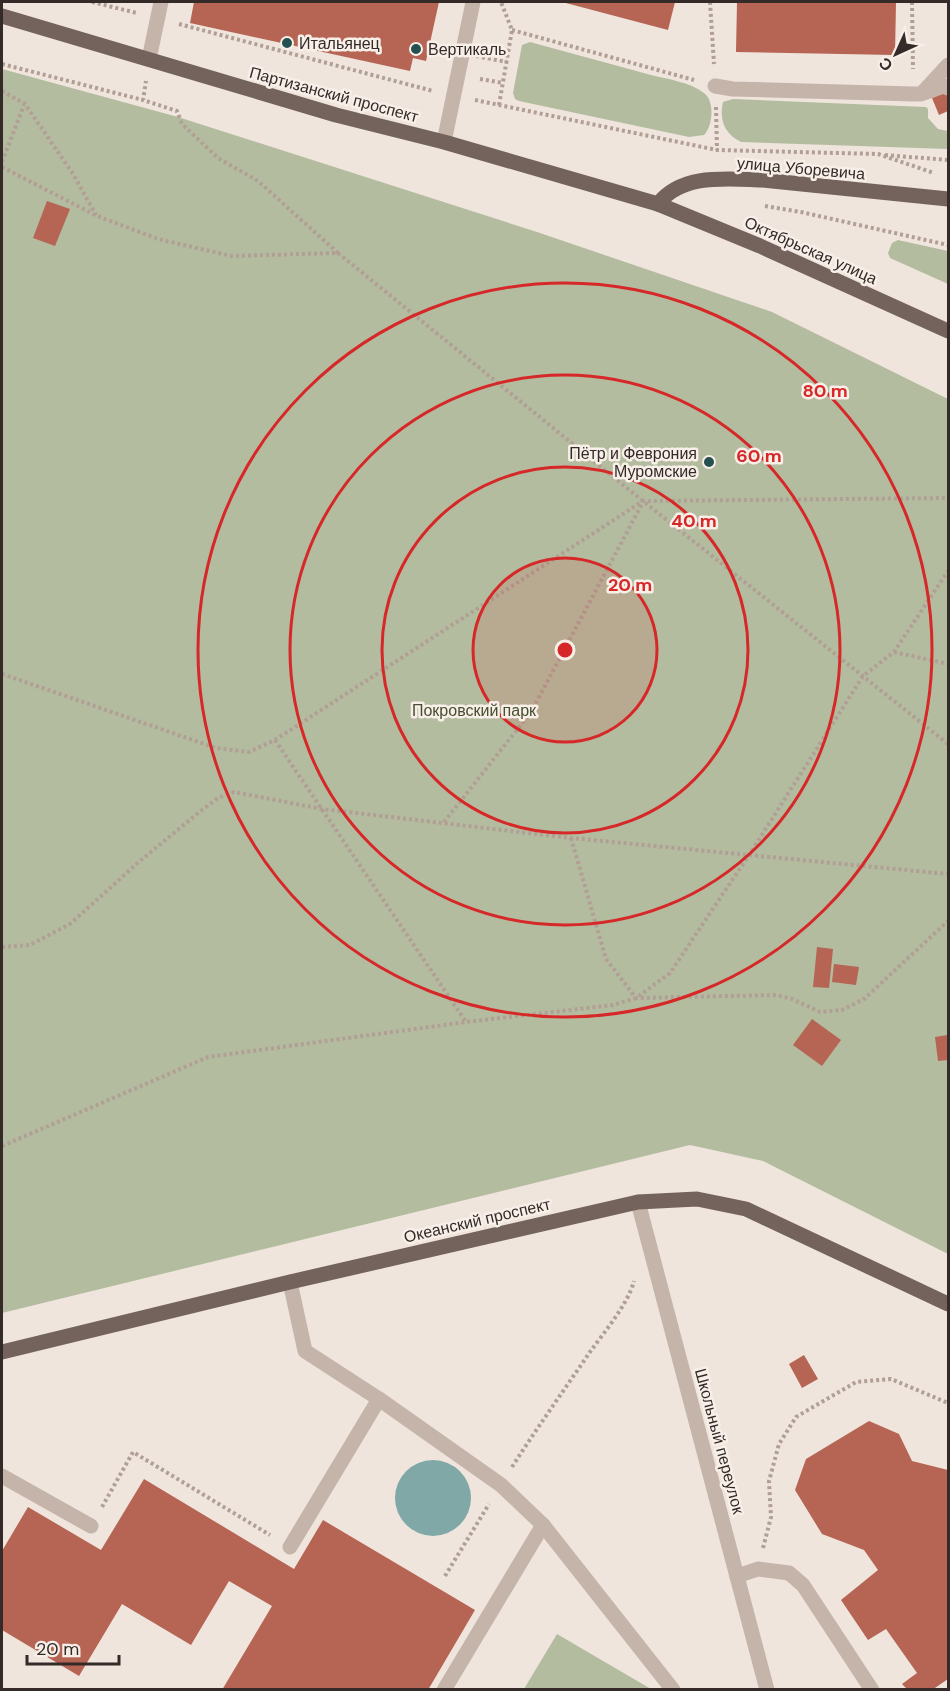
<svg xmlns="http://www.w3.org/2000/svg" width="950" height="1691" viewBox="0 0 950 1691" font-family="'DM Sans',sans-serif">
<style>
.green{fill:#b4bc9f}
.water{fill:#7fa8a6}
.building{fill:#b66453}
.lines{fill:none;stroke-linecap:round;stroke-linejoin:round}
.path{stroke:#b19f95;stroke-width:4;stroke-dasharray:3 3;stroke-linecap:butt}
.minor{stroke:#c5b4aa;stroke-width:15}
.major{stroke:#74625c;stroke-width:15}
.path-bridge{stroke:#b19f95;stroke-width:4;stroke-dasharray:3 3;stroke-linecap:butt}
.ring{fill:none;stroke:#d62828;stroke-width:3}
.poi-dot{fill:#24504f;stroke:#f7efe8;stroke-width:2}
.labels{text-anchor:middle;stroke-width:5;stroke-linejoin:round;paint-order:stroke}
.poi-label{font-size:16px;fill:#342b29;stroke:#f7efe8;text-anchor:start}
.street-label{font-size:16px;fill:#342b29;stroke:#f7efe8}
.park-label{font-size:16px;fill:#464f30;stroke:#f7efe8}
.centre{fill:#d62828;stroke:#f7efe8;stroke-width:3}
.ring-label{font-size:18px;text-anchor:middle;font-weight:bold;fill:#d62828;stroke:#f7efe8;stroke-width:5;stroke-linejoin:round;paint-order:stroke}
</style>
<rect width="100%" height="100%" fill="#efe5dd"/>
<!-- green -->
<g class="green">
<path d="M530,42C570,53 611,64 651,75C667,79 690,82 704,93C715,101 713,126 704,135L689,137L519,101L515,99L513,93L522,45Z"/>
<polygon points="2,69 178,117 537,232 772,312 948,399 948,1254 763,1161 690,1145 2,1313"/>
<path d="M733,99L926,107L928,109V118L938,129L948,131V149L741,142C724,134 719,119 723,102Z"/>
<polygon points="898,240 948,251 948,284 890,258 888,253 892,243"/>
<polygon points="557,1634 651,1689 524,1689"/>
</g>
<!-- water -->
<circle class="water" cx="433" cy="1498" r="38"/>
<!-- building -->
<g class="building">
<polygon points="194,2 439,2 426,61 413,58 410,71 190,23"/>
<polygon points="562,2 675,2 668,30"/>
<polygon points="737,2 896,2 895,55 736,52"/>
<polygon points="946,92 948,98 948,111 939,115 932,98"/>
<polygon points="47,201 70,209 55,246 33,238"/>
<polygon points="817,947 833,949 829,988 813,987"/>
<polygon points="834,964 859,967 856,985 832,982"/>
<polygon points="812,1019 841,1040 822,1066 793,1045"/>
<polygon points="948,1035 948,1060 938,1061 935,1037"/>
<polygon points="804,1355 818,1379 802,1388 789,1364"/>
<polygon points="869,1421 899,1434 912,1461 948,1470 948,1679 932,1690 908,1690 902,1684 917,1673 886,1629 868,1640 841,1600 878,1570 864,1550 822,1534 795,1490 806,1459"/>
<polygon points="144,1479 294,1569 323,1520 475,1610 428,1690 222,1690 272,1606 229,1581 191,1645 122,1604 79,1676 2,1630 2,1551 28,1507 101,1550"/>
</g>
<g class="lines">
<!-- path -->
<g class="path">
<polyline points="92,2 137,13"/>
<polyline points="710,2 714,64"/>
<polyline points="912,2 913,69"/>
<polyline points="179,24 433,91"/>
<polyline points="512,30 694,80"/>
<polyline points="2,64 143,100"/>
<polyline points="480,79 503,83"/>
<polyline points="2,91 25,104 73,174 96,215"/>
<polyline points="475,100 717,150 878,154 934,173"/>
<polyline points="499,105 512,30 501,2"/>
<polyline points="716,107 717,150"/>
<polyline points="885,155 948,160"/>
<polyline points="2,162 24,105"/>
<polyline points="2,167 97,216 158,239 231,256 338,253 258,181 218,158 182,124 177,111 143,100 146,81"/>
<polyline points="765,206 801,212 948,245"/>
<polyline points="338,253 643,501 948,744"/>
<polyline points="894,652 948,664"/>
<polyline points="2,674 216,748 249,752 275,740 643,501 948,498"/>
<polyline points="275,740 466,1022"/>
<polyline points="444,822 531,712 643,502"/>
<polyline points="571,838 606,959 636,998 776,995 792,999 820,1012 842,1010 864,999 948,921"/>
<polyline points="2,947 30,945 70,924 141,860 202,810 218,798 234,792 322,809 571,838 948,874"/>
<polyline points="2,1146 208,1057 466,1022 613,1005 636,998 670,973 749,855 863,676 894,652 948,571"/>
<path d="M512,1467C537,1428 564,1390 590,1352C605,1331 628,1304 634,1281"/>
<polyline points="102,1507 133,1452 270,1535"/>
<polyline points="763,1548 771,1517 769,1481 779,1444 796,1417 856,1382 891,1379 948,1403"/>
<polyline points="445,1576 489,1504"/>
</g>
<!-- minor -->
<g class="minor">
<polyline points="149,59 161,2"/>
<polyline points="715,86 733,89 913,94 921,94 944,86 948,88"/>
<polyline points="924,91 948,65"/>
<polyline points="444,142 473,2"/>
<polyline points="638,1202 767,1690"/>
<polyline points="290,1282 305,1351 379,1399 501,1485 543,1525 673,1690"/>
<polyline points="2,1476 91,1526"/>
<polyline points="290,1547 379,1399"/>
<polyline points="737,1576 758,1569 789,1573 803,1585 872,1690"/>
<polyline points="444,1690 543,1525"/>
</g>
<!-- major -->
<g class="major">
<polyline points="2,16 336,115 444,142 658,204 760,246 948,331"/>
<path d="M658,204C682,173 727,179 762,180L948,199"/>
<polyline points="2,1352 290,1282 638,1202 697,1199 746,1209 948,1304"/>
</g>
<!-- path-bridge -->
<polyline class="path-bridge" points="429,47 507,62"/>
</g>
<!-- distance rings -->
<circle cx="565" cy="650" r="92" fill="#d62828" fill-opacity=".12"/>
<g class="ring">
<circle cx="565" cy="650" r="92"/>
<circle cx="565" cy="650" r="183"/>
<circle cx="565" cy="650" r="275"/>
<circle cx="565" cy="650" r="367"/>
</g>
<!-- markers -->
<g class="poi-dot">
<circle cx="287" cy="43" r="6"/>
<circle cx="416" cy="49" r="6"/>
<circle cx="709" cy="462" r="6"/>
</g>
<g class="labels">
<!-- poi labels -->
<g class="poi-label">
<text x="299" y="49">Итальянец</text>
<text x="428" y="55">Вертикаль</text>
<text x="697" y="459" text-anchor="end">Пётр и Феврония<tspan x="697" dy="18">Муромские</tspan></text>
</g>
<!-- street labels -->
<g class="street-label">
<text transform="translate(334 94) rotate(15)" y="6">Партизанский проспект</text>
<text transform="translate(801 168) rotate(5)" y="6">улица Уборевича</text>
<text transform="translate(811 250) rotate(24)" y="6">Октябрьская улица</text>
<text transform="translate(477 1220) rotate(-13)" y="6">Океанский проспект</text>
<text transform="translate(720 1441) rotate(75)" y="6">Школьный переулок</text>
</g>
<!-- park labels -->
<g class="park-label">
<text x="474" y="716">Покровский парк</text>
</g>
</g>
<circle cx="565" cy="650" r="9" class="centre"/>
<g class="ring-label">
<text x="825" y="397">80 m</text>
<text x="759" y="462">60 m</text>
<text x="694" y="527">40 m</text>
<text x="630" y="591">20 m</text>
</g>
<!-- border -->
<rect width="950" height="1691" fill="none" stroke="#342b29" stroke-width="6"/>
<!-- north arrow -->
<g transform="translate(896 54) rotate(225)" stroke="#f7efe8" stroke-width="4.5" paint-order="stroke">
<path d="M0-4.5L10 22L0 15L-10 22Z" fill="#342b29"/>
<text y="-9" font-size="16" font-weight="bold" text-anchor="middle" fill="#342b29">С</text>
</g>
<!-- scale -->
<path d="M27 1655v9h92v-9" fill="none" stroke="#342b29" stroke-width="3"/>
<text x="36" y="1655" font-size="18" fill="#342b29" stroke="#f7efe8" stroke-width="4.5" paint-order="stroke">20 m</text>
</svg>
